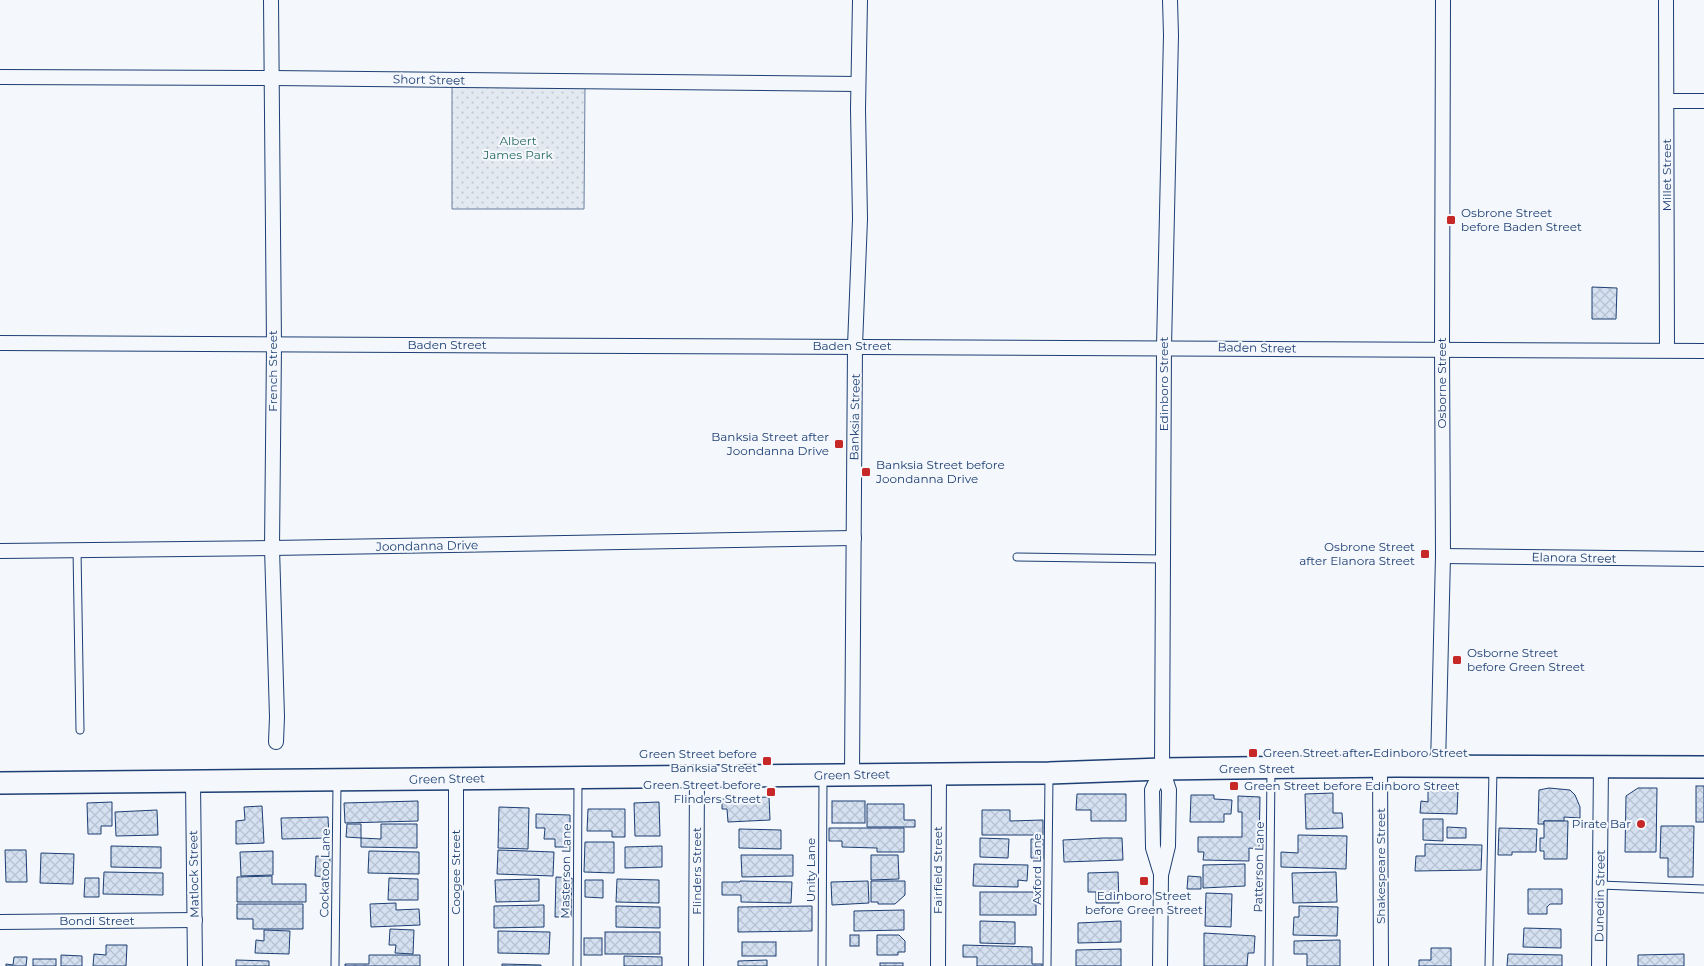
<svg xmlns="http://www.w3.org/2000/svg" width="1704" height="966" viewBox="0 0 1704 966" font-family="Montserrat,sans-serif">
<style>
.grass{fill:url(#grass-dots);stroke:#687fa3}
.building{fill:url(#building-cross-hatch);stroke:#1d3f73}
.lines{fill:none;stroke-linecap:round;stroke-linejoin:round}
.service-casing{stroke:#1d3f73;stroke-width:9}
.minor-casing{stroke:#1d3f73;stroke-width:16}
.primary-casing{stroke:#1d3f73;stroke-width:24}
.service{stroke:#f4f7fb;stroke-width:7}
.minor{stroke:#f4f7fb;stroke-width:14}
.primary{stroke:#f4f7fb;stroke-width:21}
.poi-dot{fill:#c62828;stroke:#f4f7fb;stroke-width:2}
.labels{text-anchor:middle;stroke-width:4;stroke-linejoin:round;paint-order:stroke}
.street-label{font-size:12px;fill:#1d3f73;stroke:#f4f7fb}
.park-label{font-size:12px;fill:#2c6c60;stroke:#f4f7fb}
.poi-label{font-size:12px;fill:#1d3f73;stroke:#f4f7fb;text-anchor:start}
</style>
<defs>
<pattern id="grass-dots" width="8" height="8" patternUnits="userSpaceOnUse" patternTransform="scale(1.25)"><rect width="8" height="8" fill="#e3e9f0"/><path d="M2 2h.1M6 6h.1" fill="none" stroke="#c2c9d1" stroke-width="1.8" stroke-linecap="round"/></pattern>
<pattern id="building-cross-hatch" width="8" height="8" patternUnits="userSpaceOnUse" patternTransform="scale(1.25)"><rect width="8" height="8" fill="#d5e0f0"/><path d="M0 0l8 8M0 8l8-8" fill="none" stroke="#b6c1d1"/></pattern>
</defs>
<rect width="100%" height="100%" fill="#f4f7fb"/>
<!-- grass -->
<polygon class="grass" points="452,87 585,87 584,209 452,209"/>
<!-- building -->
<g class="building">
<polygon points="1592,287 1617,288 1616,319 1592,319"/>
<rect x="1696" y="786" width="8" height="36"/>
<polygon points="1428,788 1458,789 1457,814 1420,813 1421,801 1428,802"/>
<polygon points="1549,788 1570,790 1575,795 1580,807 1580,818 1564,817 1564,821 1544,821 1544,824 1538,824 1539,790"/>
<polygon points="1638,788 1657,788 1656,852 1625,852 1626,796"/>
<polygon points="1333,793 1333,813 1342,813 1343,828 1306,829 1305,794"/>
<polygon points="1077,794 1126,794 1126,821 1091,821 1091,810 1076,810"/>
<polygon points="1191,795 1214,795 1214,799 1232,800 1231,814 1224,814 1224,822 1190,822"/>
<polygon points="1238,796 1260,797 1259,849 1249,848 1249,861 1203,860 1204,852 1198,852 1198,837 1242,837 1242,812 1238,812"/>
<polygon points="769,797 770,820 728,822 727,809 722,809 722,799"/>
<polygon points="418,801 418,821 345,823 344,803"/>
<rect x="832" y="801" width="33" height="22"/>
<polygon points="112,802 112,826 101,826 101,834 88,834 87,803"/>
<polygon points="659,802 660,836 635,836 634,803"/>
<polygon points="867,804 904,804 904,820 915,820 915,827 867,827"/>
<polygon points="262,806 264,843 236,844 236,821 245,820 244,807"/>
<polygon points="499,807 529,808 528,849 498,848"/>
<polygon points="588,809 625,809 625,837 612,837 612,831 587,831"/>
<polygon points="157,810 158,835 116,836 115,812"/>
<polygon points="982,810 1010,810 1010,821 1043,820 1043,835 982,835"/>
<polygon points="536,814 570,815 570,847 555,847 555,839 544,839 545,828 536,828"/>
<polygon points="328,817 329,838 282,839 281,818"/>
<polygon points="1423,819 1443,819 1443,841 1423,840"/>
<polygon points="1544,821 1568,821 1567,859 1544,859 1544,851 1540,851 1540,838 1544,838"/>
<polygon points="347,824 361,824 361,838 346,837"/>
<polygon points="381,824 417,824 417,848 361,847 361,838 381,839"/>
<polygon points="1661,826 1694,826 1693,877 1668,877 1668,858 1660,858"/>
<polygon points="1447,827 1466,828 1466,838 1447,838"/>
<polygon points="829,828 904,828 904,852 877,852 877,848 842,847 842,841 829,841"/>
<polygon points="1499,828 1537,829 1536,852 1512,852 1512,855 1498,855"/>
<polygon points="739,829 781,830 781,849 739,848"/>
<polygon points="1298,835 1347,836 1346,869 1281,867 1281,852 1298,853"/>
<polygon points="980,838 1009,839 1008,858 980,857"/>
<polygon points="1103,838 1122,838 1123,860 1064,862 1063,840"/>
<polygon points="1031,839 1043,839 1043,859 1031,858"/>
<polygon points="585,842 614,842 614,873 584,872"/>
<polygon points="1425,844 1482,845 1481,870 1415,871 1416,856 1425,856"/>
<polygon points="111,846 161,847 161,868 111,867"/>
<polygon points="662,846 662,867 625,868 625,847"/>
<polygon points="5,850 26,850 27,882 6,882"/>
<polygon points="498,850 554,852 553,876 497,874"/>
<polygon points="273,851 273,875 241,876 240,852"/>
<polygon points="369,851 419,852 419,874 368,873"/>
<polygon points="41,853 74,854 73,884 40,883"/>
<polygon points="741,855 793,855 793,876 742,877"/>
<polygon points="871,855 898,855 899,879 871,880"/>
<polygon points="316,856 330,857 329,877 315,876"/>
<polygon points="974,864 1028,865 1027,881 1018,880 1018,887 973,886"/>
<polygon points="1245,864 1245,886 1203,888 1203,865"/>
<polygon points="104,872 163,873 163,895 103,894"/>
<polygon points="1118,872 1119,903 1096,903 1096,892 1088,892 1088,873"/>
<polygon points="1336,872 1337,902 1293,903 1292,873"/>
<polygon points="272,876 272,884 306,884 306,902 237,902 237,877"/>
<polygon points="1188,876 1201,877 1201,889 1187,889"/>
<polygon points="556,877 572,878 571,917 555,917"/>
<polygon points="85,878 99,878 99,897 84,897"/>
<polygon points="389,878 418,879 418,900 388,900"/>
<polygon points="539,879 539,901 496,902 495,880"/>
<polygon points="617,879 659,880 659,903 616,902"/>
<polygon points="585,880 603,880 603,898 585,897"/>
<polygon points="740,881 792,882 791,903 741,902 741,895 722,895 722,882 740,882"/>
<polygon points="868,881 869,903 832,905 831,882"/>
<polygon points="871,881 905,881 905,895 895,904 878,904 878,902 871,902"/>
<polygon points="1528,889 1562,889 1562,904 1550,904 1547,907 1547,914 1528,914"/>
<rect x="980" y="892" width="56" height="23"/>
<polygon points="1206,893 1232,894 1231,927 1205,926"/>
<polygon points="396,903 396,910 419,909 420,925 371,927 370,904"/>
<polygon points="237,904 303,904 303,929 253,929 253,919 237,919"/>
<polygon points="544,905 544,927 494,928 494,906"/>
<polygon points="616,906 660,907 660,928 616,927"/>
<polygon points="812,906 812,931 738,932 738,907"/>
<polygon points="1299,906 1338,907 1337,936 1293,935 1294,917 1299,917"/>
<polygon points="904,910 904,930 854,931 854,911"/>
<polygon points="980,921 1015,922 1015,944 980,943"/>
<polygon points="1121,921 1121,942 1078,943 1078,923"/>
<polygon points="1524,928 1561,929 1561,948 1523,947"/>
<polygon points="390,929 414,930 413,954 395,953 396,945 389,945"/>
<polygon points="264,930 290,931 289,954 255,953 256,940 264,941"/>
<polygon points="498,931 550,932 549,954 498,953"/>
<rect x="605" y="932" width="55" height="22"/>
<polygon points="1204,933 1255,936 1254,953 1248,953 1247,966 1204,966"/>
<rect x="850" y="935" width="9" height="11"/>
<polygon points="877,935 899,935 905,941 905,952 898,952 898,955 877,955"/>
<rect x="584" y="938" width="18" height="17"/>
<polygon points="1340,940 1340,966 1307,966 1307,954 1294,954 1294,941"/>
<rect x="742" y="942" width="34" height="14"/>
<polygon points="106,945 127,945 126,966 93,966 94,954 106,955"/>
<polygon points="963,945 1032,947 1032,964 1042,964 1042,966 977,966 977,957 963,957"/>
<polygon points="1431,948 1451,948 1451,966 1419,966 1419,960 1431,960"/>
<polygon points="1121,949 1121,966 1076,966 1076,950"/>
<polygon points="1508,954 1562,955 1562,966 1507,966"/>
<polygon points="1684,954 1684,966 1638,966 1638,955"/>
<polygon points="61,955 82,956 82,966 61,966"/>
<polygon points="369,955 420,955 420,966 345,966 345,964 369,964"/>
<polygon points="624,956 662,957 662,966 624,966"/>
<polygon points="14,957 27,957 26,966 6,966 6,964 13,965"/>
<rect x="33" y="959" width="23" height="7"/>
<polygon points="236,960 269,961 269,966 236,966"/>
<polygon points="767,960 767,966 738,966 738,961"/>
<rect x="880" y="963" width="23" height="3"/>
<polygon points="502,964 541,965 541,966 502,966"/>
</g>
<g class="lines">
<defs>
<g id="service">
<polyline points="77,550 80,730"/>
<polyline points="1017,557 1163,559"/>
<polyline points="1600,885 1704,889"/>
<polyline points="335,966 337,783"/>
<polyline points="577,966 578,780"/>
<polyline points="822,966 823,778"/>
<polyline points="1047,966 1049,776"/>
<polyline points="1269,966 1271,769"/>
<polyline points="1489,966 1493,769"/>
</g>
<g id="minor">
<polyline points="271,0 274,345 272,548 277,717 276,742"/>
<polyline points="1666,0 1667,350"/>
<polyline points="0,77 272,78 858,84"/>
<polyline points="1667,101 1704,101"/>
<polyline points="0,343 1704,351"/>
<polyline points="0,551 272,548 854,538"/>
<polyline points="1443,556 1704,559"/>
<polyline points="1438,766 1443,556 1442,349 1443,0"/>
<polyline points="1380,767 1381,966"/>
<polyline points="852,774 855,346 860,219 858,109 860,0"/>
<polyline points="193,781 195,966"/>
<polyline points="1161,874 1153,848 1152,790 1162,769"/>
<polyline points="0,922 195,920"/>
<polyline points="456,966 456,779"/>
<polyline points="696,966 697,776"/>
<polyline points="938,966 939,774"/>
<polyline points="1160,966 1161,875 1168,846 1169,790 1162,769 1164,347 1171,35 1170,0"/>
<polyline points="1599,966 1601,766"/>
</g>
<polyline id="primary" points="0,783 1049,773 1162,769 1396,766 1704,767"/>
</defs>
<!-- service casing -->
<use href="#service" class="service-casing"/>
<!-- minor casing -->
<use href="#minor" class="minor-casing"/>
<!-- primary casing -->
<use href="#primary" class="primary-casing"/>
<!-- service -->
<use href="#service" class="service"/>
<!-- minor -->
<use href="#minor" class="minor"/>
<!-- primary -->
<use href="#primary" class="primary"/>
</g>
<!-- markers -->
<g class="poi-dot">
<rect x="1446" y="215" width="10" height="10" rx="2.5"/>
<rect x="834" y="439" width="10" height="10" rx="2.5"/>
<rect x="861" y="467" width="10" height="10" rx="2.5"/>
<rect x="1420" y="549" width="10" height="10" rx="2.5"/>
<rect x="1452" y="655" width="10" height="10" rx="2.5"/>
<rect x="1248" y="748" width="10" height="10" rx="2.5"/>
<rect x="762" y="756" width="10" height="10" rx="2.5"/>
<rect x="1229" y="781" width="10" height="10" rx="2.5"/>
<rect x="766" y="787" width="10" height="10" rx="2.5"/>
<circle cx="1641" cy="824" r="5"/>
<rect x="1139" y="876" width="10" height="10" rx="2.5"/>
</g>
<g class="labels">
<!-- street labels -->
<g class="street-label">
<text transform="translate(429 80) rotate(1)" y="4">Short Street</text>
<text transform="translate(1667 175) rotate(-90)" y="4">Millet Street</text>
<text x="447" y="349">Baden Street</text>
<text x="852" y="350">Baden Street</text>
<text transform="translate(1257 348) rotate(1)" y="4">Baden Street</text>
<text transform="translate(273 371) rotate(-90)" y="4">French Street</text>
<text transform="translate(1442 383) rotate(-90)" y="4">Osborne Street</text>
<text transform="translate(1164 384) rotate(-90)" y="4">Edinboro Street</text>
<text transform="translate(855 417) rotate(-89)" y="4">Banksia Street</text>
<text transform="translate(427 546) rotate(-1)" y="4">Joondanna Drive</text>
<text transform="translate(1574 558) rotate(1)" y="4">Elanora Street</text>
<text x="1257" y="773">Green Street</text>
<text transform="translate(852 775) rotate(-1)" y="4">Green Street</text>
<text transform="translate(447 779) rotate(-1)" y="4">Green Street</text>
<text transform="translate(1381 866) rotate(-90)" y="4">Shakespeare Street</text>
<text transform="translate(1259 867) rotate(-89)" y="4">Patterson Lane</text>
<text transform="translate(1037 869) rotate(-90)" y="4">Axford Lane</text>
<text transform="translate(811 870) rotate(-90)" y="4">Unity Lane</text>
<text transform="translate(938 870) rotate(-90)" y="4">Fairfield Street</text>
<text transform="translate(566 871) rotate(-89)" y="4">Masterson Lane</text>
<text transform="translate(697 871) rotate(-90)" y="4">Flinders Street</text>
<text transform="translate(456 872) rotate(-90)" y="4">Coogee Street</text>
<text transform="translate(325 873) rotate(-89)" y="4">Cockatoo Lane</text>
<text transform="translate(194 874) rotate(-91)" y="4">Matlock Street</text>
<text transform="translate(1600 896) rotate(-89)" y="4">Dunedin Street</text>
<text x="97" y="925">Bondi Street</text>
</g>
<!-- park labels -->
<g class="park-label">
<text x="518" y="145">Albert<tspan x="518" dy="14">James Park</tspan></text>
</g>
<!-- poi labels -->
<g class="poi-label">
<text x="1461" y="217">Osbrone Street<tspan x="1461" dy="14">before Baden Street</tspan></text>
<text x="829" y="441" text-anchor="end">Banksia Street after<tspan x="829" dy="14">Joondanna Drive</tspan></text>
<text x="876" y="469">Banksia Street before<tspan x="876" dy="14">Joondanna Drive</tspan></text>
<text x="1415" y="551" text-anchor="end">Osbrone Street<tspan x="1415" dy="14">after Elanora Street</tspan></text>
<text x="1467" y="657">Osborne Street<tspan x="1467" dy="14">before Green Street</tspan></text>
<text x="1263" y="757">Green Street after Edinboro Street</text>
<text x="757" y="758" text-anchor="end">Green Street before<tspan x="757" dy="14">Banksia Street</tspan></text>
<text x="761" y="789" text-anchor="end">Green Street before<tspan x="761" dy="14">Flinders Street</tspan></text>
<text x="1244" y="790">Green Street before Edinboro Street</text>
<text x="1631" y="828" text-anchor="end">Pirate Bar</text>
<text x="1144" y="900" text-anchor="middle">Edinboro Street<tspan x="1144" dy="14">before Green Street</tspan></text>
</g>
</g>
</svg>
